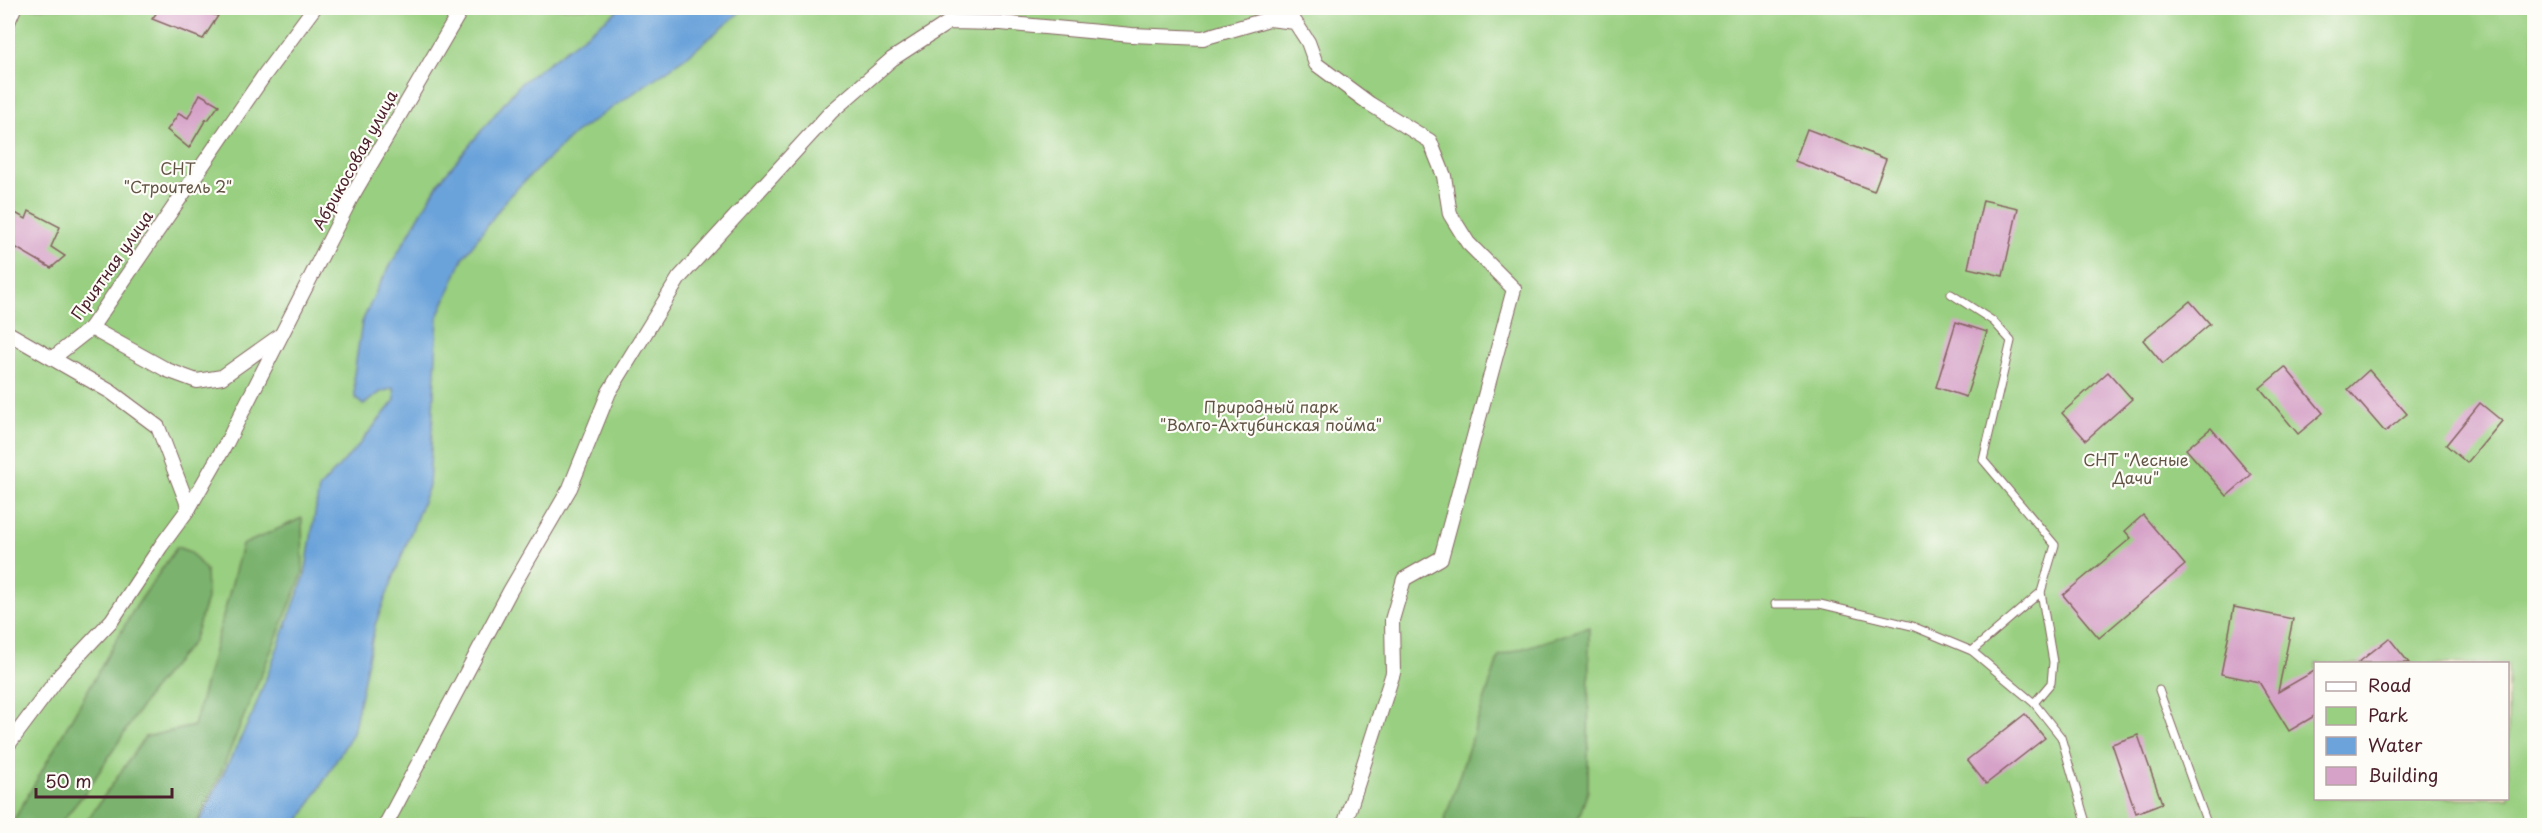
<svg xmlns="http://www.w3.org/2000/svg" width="2542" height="833" viewBox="0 0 2542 833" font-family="'Playpen Sans',sans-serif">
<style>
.green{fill:#99cf80;stroke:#727756;stroke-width:1.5;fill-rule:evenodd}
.forest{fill:#7ab26e;stroke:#62684c;stroke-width:1.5}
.water{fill:#6ba3da;stroke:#5a6182;stroke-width:1.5}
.building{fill:#d6a2c8}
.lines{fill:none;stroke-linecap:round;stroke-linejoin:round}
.lane-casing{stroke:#856361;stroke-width:9}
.street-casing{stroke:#856361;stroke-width:16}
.lane{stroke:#fff;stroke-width:7}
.street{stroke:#fff;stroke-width:14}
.labels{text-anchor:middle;stroke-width:4.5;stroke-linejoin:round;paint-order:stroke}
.street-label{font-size:16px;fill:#4a1f2b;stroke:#fdfcf7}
.park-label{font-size:16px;fill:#625444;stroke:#fdfcf7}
</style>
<rect width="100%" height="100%" fill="#fdfcf7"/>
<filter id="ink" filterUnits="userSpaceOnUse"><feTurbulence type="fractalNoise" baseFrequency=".0167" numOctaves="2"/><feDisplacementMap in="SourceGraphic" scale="12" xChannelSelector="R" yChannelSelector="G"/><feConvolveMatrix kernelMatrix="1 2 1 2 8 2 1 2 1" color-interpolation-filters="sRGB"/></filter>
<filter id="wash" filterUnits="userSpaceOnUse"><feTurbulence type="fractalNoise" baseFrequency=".008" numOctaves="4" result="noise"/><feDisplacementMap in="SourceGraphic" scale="24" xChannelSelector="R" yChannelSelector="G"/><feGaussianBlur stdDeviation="1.35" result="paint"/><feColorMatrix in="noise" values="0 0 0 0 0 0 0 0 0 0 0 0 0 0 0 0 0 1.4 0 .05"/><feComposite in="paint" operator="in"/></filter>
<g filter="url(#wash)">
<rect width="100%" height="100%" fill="#f2e1c4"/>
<!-- green -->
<path class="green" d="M8,8H2534V825H8ZM2316,664H2508V798H2316Z"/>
<!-- forest -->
<g class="forest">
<polygon points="302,518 303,573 221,772 196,825 84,825 145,737 194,726 242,545"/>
<polygon points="177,547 190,552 206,570 207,599 193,642 152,690 88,789 59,825 11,825 133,611"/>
<polygon points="1589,627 1588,791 1576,825 1443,825 1499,656"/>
</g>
<!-- water -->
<polygon class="water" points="621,8 745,8 689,55 574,134 509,196 463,258 438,317 429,486 375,625 353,733 297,825 198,825 253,713 305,575 319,488 358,446 395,400 394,388 381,392 363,405 355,397 354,374 362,322 379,285 439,182 520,84"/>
<g id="blocks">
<!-- building -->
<g class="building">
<polygon points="160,8 192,8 218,16 203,39 152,19"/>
<polygon points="200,94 219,105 208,120 206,119 189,148 167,130 179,113 188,118"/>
<polygon points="1807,129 1886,159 1874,191 1795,161"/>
<polygon points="1983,200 2018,208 2003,276 1968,268"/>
<polygon points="8,209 26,219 29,211 60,227 51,247 65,256 51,268 8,243"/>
<polygon points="2190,301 2210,324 2163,364 2143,340"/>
<polygon points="1956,322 1987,332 1966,397 1936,387"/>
<polygon points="2285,367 2323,413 2298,434 2260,388"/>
<polygon points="2369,370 2407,414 2385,432 2348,389"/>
<polygon points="2108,372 2132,399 2086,440 2062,413"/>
<polygon points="2480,403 2502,421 2467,463 2446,445"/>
<polygon points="2211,428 2251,475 2227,496 2186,449"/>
<polygon points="2143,515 2185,565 2099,638 2063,595 2131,538 2125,531"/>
<polygon points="2234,607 2293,619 2278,692 2316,670 2316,715 2289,731 2259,682 2221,674"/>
<polygon points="2389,638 2409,663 2358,663"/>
<polygon points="2025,714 2045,738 1986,784 1967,760"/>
<polygon points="2138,735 2162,803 2136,813 2112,744"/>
</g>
</g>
</g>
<g filter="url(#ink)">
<use href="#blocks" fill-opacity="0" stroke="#856361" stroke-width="1.5"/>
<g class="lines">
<defs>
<g id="lane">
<polyline points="1951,294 1993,321 2011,341 1983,460 2055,545 2041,592 2053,662 2051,683 2034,703"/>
<polyline points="1775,604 1820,604 1912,626 1972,651 2034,703 2061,737 2087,826"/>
<polyline points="1972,651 2041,592"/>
<polyline points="2159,690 2208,826"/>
</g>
<g id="street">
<polyline points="8,22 14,8"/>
<polyline points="91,328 167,370 197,381 222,377 281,335"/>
<polyline points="8,333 111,392 158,427 189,508"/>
<polyline points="53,358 91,328 265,74 314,8"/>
<polyline points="8,745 61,674 112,620 161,546 189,508 227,442 351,198 462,8"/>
<polyline points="385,826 510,591 570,488 609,392 679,278 831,112 892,59 949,22 1001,23 1132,35 1203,38 1269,19 1295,22 1308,42 1316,64 1370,104 1430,141 1444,176 1450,214 1468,243 1514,289 1441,558 1404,579 1392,620 1393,673 1344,826"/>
</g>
</defs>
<!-- lane casing -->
<use href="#lane" class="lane-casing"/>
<!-- street casing -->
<use href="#street" class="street-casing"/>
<!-- lane -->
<use href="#lane" class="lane"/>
<!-- street -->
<use href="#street" class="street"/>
</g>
</g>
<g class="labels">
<!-- street labels -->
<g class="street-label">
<text transform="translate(355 160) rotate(-61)" y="6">Абрикосовая улица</text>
<text transform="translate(112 265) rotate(-55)" y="6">Приятная улица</text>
</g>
<!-- park labels -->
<g class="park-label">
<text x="178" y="175">СНТ<tspan x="178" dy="18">"Строитель 2"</tspan></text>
<text x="1271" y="413">Природный парк<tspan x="1271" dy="18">"Волго-Ахтубинская пойма"</tspan></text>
<text x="2136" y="466">СНТ "Лесные<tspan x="2136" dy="18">Дачи"</tspan></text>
</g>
</g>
<!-- margin -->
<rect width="2542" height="833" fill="none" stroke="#fdfcf7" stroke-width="30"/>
<!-- legend -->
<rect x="2314" y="662" width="195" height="138" fill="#fdfcf7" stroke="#b5a4a5" stroke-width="1.5"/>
<rect x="2326" y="682" width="30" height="9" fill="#ffffff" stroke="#b5a4a5" stroke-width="1.5"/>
<text x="2368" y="692" font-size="18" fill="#4a1f2b">Road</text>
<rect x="2326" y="707" width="30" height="18" fill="#99cf80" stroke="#b5a4a5" stroke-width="1.5"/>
<text x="2368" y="722" font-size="18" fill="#4a1f2b">Park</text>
<rect x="2326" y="737" width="30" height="18" fill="#6ba3da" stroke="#b5a4a5" stroke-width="1.5"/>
<text x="2368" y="752" font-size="18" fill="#4a1f2b">Water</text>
<rect x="2326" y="767" width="30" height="18" fill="#d6a2c8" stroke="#b5a4a5" stroke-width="1.5"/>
<text x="2368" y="782" font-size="18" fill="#4a1f2b">Building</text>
<!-- scale -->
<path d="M36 788v9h136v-9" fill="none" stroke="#4a1f2b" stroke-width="3"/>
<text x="45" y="788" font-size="18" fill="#4a1f2b" stroke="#fdfcf7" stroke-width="4.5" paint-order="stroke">50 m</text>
</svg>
